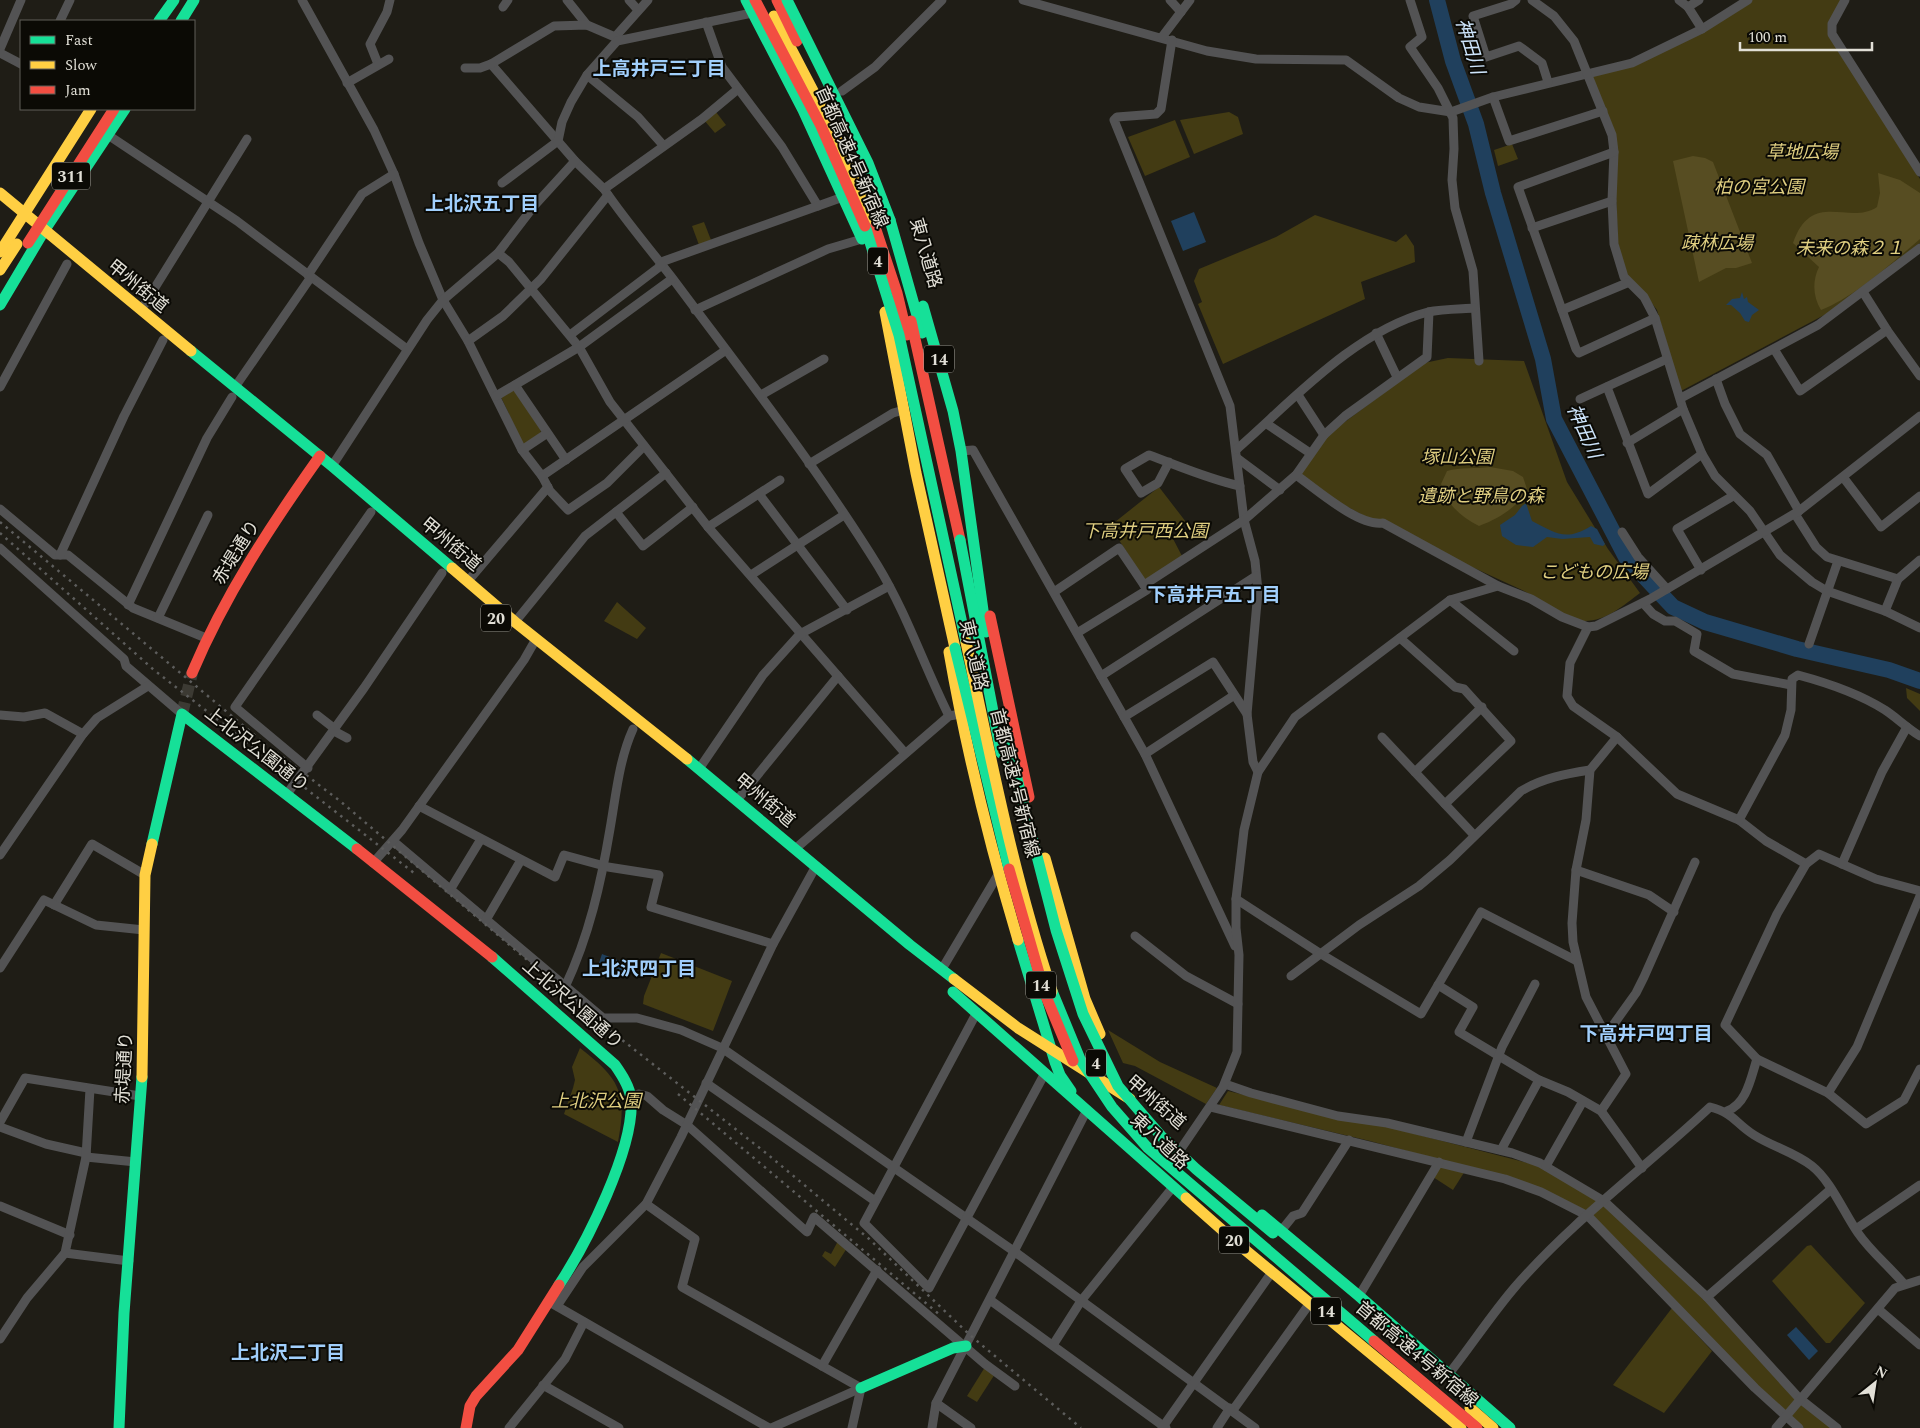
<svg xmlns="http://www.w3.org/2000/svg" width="1920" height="1428" viewBox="0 0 1920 1428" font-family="Spectral,'Noto Sans JP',serif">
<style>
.green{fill:#433b13}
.forest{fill:#574d22}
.water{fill:#20405d}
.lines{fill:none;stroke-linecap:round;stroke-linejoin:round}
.river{stroke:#20405d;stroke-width:16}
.secondary-tunnel{stroke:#3c3a33;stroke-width:12;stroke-dasharray:12 6;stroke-linecap:butt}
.street{stroke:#535354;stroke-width:9}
.fast{stroke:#16e098;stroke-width:11}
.slow{stroke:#ffcf43;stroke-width:11}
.jam{stroke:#f24e42;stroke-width:11}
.rail{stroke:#5d5d5c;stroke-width:2.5;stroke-dasharray:2.5 5;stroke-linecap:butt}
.fast-bridge{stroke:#16e098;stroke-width:11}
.slow-bridge{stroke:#ffcf43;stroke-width:11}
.jam-bridge{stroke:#f24e42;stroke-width:11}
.labels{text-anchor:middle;stroke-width:4;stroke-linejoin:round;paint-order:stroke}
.shield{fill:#0b0a05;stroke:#a19f97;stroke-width:1}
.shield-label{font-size:16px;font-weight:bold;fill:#e1dfd6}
.park-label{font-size:18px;font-style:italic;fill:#dfce80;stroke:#0b0a05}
.street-label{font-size:18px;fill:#e1dfd6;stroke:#0b0a05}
.water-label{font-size:19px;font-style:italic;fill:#cde4fb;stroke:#0b0a05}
.neighbourhood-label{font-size:19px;font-weight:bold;fill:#a1cffc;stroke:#0b0a05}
</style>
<rect width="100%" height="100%" fill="#1f1d16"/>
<!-- green -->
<g class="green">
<polygon points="1748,0 1842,0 1828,32 1920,179 1920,243 1828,313 1681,391 1657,310 1644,293 1627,276 1618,243 1614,152 1586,72 1632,63"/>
<polygon points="716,112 726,125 715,133 704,120"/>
<polygon points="1229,112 1238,117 1243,134 1194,154 1180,120"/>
<polygon points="1175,120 1190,157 1145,176 1128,137"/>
<polygon points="1512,144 1518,159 1498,166 1494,150"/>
<polygon points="1315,215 1396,242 1406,234 1414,246 1415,262 1361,282 1365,299 1223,364 1198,304 1202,302 1194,281 1199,269 1276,237"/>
<polygon points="704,222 711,240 699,245 692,226"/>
<path d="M1448,358L1524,361L1567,482L1608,549L1640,593C1624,605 1605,622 1583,621C1566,620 1538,598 1522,590C1463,562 1403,538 1346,506C1330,497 1314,485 1299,474L1326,436L1424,363Z"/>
<polygon points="513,389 541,430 540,436 526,445 523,444 501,397"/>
<polygon points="1159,487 1186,522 1170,533 1182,556 1146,582 1110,526"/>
<polygon points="617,602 646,628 637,639 604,621"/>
<polygon points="1906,688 1920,694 1920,711 1907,698"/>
<polygon points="661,953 732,981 713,1031 643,1004 644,996"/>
<polygon points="1108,1030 1160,1062 1217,1088 1206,1104 1135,1066 1123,1063"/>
<path d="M580,1048C619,1078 628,1093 618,1142L564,1114L573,1088L575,1080L572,1067Z"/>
<polygon points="1228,1091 1347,1120 1388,1127 1536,1165 1600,1200 1585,1212 1529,1184 1370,1141 1219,1105"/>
<polygon points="1440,1165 1465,1171 1453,1190 1433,1177"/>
<polygon points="1604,1201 1651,1244 1799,1398 1786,1411 1782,1411 1588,1216"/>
<polygon points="838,1241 847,1248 835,1267 822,1256 825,1251 831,1254"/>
<polygon points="1811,1245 1865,1303 1830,1343 1826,1343 1772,1281 1807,1246"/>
<polygon points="1672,1308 1712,1351 1664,1413 1613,1385"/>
<polygon points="985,1367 995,1374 977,1402 967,1396"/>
<polygon points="1802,1404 1831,1428 1801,1428 1789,1418"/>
</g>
<!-- forest -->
<g class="forest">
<polygon points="1693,156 1705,158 1713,162 1752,263 1736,268 1726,268 1699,282 1673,161"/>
<path d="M1878,173L1900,180L1920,193V239C1893,262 1853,298 1821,310C1813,297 1812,281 1819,267L1793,243C1812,189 1849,226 1877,207L1880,193Z"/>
<path d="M1490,467L1513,471L1523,477L1528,492C1513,509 1500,518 1479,526C1461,517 1446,504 1441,484L1447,471C1460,467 1476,469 1490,467Z"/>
</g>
<!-- water -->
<g class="water">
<polygon points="1194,212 1206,242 1183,251 1171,221"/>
<polygon points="1742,292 1744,299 1747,297 1748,302 1759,310 1752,315 1749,322 1745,321 1740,313 1731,305 1726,305 1732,299 1740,298"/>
<path d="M1526,503L1532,521C1556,533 1565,542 1591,526L1597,529L1605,544L1603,546L1594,544L1590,537L1562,539L1547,537L1533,547L1516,545L1502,536L1500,525L1515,515L1522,506Z"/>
<polygon points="602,954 630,965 626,975 599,963"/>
<polygon points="1796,1327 1818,1351 1809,1360 1787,1335"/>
</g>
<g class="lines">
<!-- river -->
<polyline class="river" points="1437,0 1453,61 1476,124 1493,193 1543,359 1554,419 1626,557 1673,607 1705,622 1797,649 1889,670 1920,681"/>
<!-- secondary-tunnel -->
<polyline class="secondary-tunnel" points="182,714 192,673"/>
<!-- street -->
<g class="street">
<polyline points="302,0 374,130 394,174 419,243 443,300 468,341 522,450 542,476 550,491 568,510 607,483 644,446"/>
<polyline points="567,0 587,25"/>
<polyline points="629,0 638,10"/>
<polyline points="1023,0 1207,51 1256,59 1346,60 1399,98 1419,107 1451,112 1493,97 1632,63 1702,29 1748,0"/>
<polyline points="1170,0 1181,12"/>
<polyline points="1410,0 1422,37 1410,47 1438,88 1453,118 1454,149 1452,180 1455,208 1473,271 1479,361"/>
<polyline points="1516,0 1511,4 1473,16 1486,57 1519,46 1542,63 1548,82"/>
<polyline points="1532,0 1554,16 1574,41 1612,135 1614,152 1612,201 1614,244 1624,277 1644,297 1655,318 1683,409 1702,454 1715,476 1750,511 1780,555 1812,582 1827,591 1885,611 1920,628"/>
<polyline points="1679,0 1688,7 1702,29"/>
<polyline points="1845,0 1832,24 1832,34 1920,172"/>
<polyline points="503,7 508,0"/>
<polyline points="1688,7 1699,0"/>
<polyline points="60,21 70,0"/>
<polyline points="706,22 722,67 782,147 818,206"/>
<polyline points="615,37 648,0"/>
<polyline points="1162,37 1190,0"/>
<polyline points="1172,40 1161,109 1156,114 1117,117 1114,120 1230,406 1244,520 1255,561 1258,591 1247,714 1253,762 1258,772"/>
<polyline points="0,49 21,0"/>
<polyline points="0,53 21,64"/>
<polyline points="378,64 370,44 387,12 390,0"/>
<path d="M491,64L575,161L604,189C625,220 650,249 673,279C743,373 816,466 878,566C907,614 924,666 949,716"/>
<polyline points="465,68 480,68 491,64 554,26 587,25 615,37 617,41"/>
<polyline points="587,75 638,117 663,145"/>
<polyline points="347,83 389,59"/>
<polyline points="842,91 875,67 942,0"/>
<polyline points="1493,97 1509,141 1603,111"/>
<polyline points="108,135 237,221 407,349"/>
<polyline points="1614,152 1518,187 1576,349 1579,353 1655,318"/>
<polyline points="502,183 558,141 562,122 571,102 587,75 617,41 752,13"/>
<polyline points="604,189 702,119 738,89"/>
<polyline points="1532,228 1612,201"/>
<polyline points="498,253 509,262 579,347 610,402 708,527 905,753"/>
<polyline points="308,275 362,194 394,174"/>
<polyline points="1863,292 1887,330 1920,376"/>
<polyline points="141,310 247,139"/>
<polyline points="695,310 828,249 862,239"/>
<polyline points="1562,310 1627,283"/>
<polyline points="1376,333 1397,377"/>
<polyline points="570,335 658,268 664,261 843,197"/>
<polyline points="468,341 503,316 541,279 608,195"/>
<polyline points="1774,349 1800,391 1887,330"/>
<polyline points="1716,379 1725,404 1740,434 1767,455 1799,511"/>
<polyline points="515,385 566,460"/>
<polyline points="0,387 67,264"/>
<polyline points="235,387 311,277"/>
<polyline points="1607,387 1648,494 1702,454"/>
<polyline points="761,395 824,359"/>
<polyline points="1298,395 1324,435"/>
<polyline points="496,396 579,347 672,279"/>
<polyline points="1681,398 1818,325 1920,248"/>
<polyline points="1580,399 1667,359"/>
<polyline points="1267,424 1310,453"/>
<polyline points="1627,443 1683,409"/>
<path d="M1237,449C1292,401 1355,331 1428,312C1442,309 1459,309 1474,308"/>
<polyline points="522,450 546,434"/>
<polyline points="961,451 973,450 1127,722 1145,754 1235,946"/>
<polyline points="1237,458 1280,490"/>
<path d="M1169,462L1158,483L1141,493L1125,469L1149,455C1179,466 1208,479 1240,486"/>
<polyline points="809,464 893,413 904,410"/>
<polyline points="332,466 427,320 443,300 498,253 534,206 575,161"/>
<path d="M1296,475C1316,489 1359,527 1383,523L1498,586"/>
<polyline points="542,476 726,350"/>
<polyline points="1843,477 1881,527 1920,496"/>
<polyline points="759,494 847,610"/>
<polyline points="0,509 55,555 68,555 133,608 206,638"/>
<polyline points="616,512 643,546 693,507"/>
<polyline points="1795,514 1816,547 1827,557 1898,579"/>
<polyline points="708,527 780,480"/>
<polyline points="1622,532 1638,557 1667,589"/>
<polyline points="0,548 124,659 126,666 182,714"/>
<polyline points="60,555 124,416 163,340"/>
<polyline points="1701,570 1677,529 1733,496"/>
<polyline points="751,575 844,515"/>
<polyline points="468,581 548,487"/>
<polyline points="1144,585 1244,520 1296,475 1324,435 1345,416 1427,357 1429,312"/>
<polyline points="1054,592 1119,548 1144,585 1147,590 1077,633"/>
<polyline points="1450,600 1514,651"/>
<polyline points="1643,603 1653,614 1665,621 1675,621 1697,634 1694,651 1733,674 1791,685"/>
<polyline points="128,605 207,438 232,397"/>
<polyline points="1885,611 1898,579 1920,560"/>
<polyline points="158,618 208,515"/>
<polyline points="515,622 585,536 666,473"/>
<polyline points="1588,627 1570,663 1567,696 1573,706 1617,737 1677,794 1739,820 1766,841 1806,864"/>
<polyline points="1400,638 1455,687 1464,689 1511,741 1445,804"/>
<polyline points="1809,644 1838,561"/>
<polyline points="1101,676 1256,576"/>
<polyline points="0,715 24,717 45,713 83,734"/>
<polyline points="317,715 335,729"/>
<polyline points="1124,717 1213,662 1247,714"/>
<polyline points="334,731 347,738"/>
<polyline points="1382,737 1474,835"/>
<polyline points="1145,754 1233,696"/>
<polyline points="308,768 235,707 371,512"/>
<polyline points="699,769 763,675 800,634 889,586"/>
<polyline points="1415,772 1482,707"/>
<polyline points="287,794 364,688 442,573"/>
<polyline points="738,799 838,676"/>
<polyline points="419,806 555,877 564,855 608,867 659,875 651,907 773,944"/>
<path d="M1739,820L1785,735L1791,710L1792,679L1798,675C1828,683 1858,693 1885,710C1897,718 1907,728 1920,736"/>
<polyline points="393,841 603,1018 637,1018 681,1030 722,1048 1015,1252 1255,1428"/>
<polyline points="795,849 949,716 955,715"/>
<polyline points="0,855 83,734 97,718 148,686"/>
<polyline points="373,863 402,830 524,660 536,639"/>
<polyline points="1842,864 1882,772 1907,727"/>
<polyline points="1576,870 1649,895 1674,912"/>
<polyline points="450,890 481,839"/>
<polyline points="1920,891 1876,879 1819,854 1806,864 1777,914 1725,1025 1757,1059 1828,1093 1866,1124 1904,1100 1920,1069"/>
<polyline points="1236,899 1321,954 1421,1014 1481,912 1577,961"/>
<polyline points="54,905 92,844 145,875"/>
<polyline points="486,920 521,860"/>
<polyline points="1135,936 1186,976 1238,1004"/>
<polyline points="0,968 44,900 96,925 144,930"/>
<polyline points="942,969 999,873"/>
<path d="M1291,976L1359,925L1419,886L1450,860L1521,791C1543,778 1565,774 1590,770"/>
<polyline points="1438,985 1473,1007 1459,1032 1539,1080 1568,1092 1601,1111 1642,1168"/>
<path d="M565,987C589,936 601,883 610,829C616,795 619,760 633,729"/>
<polyline points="977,1012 864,1223 929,1288 1045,1073"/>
<polyline points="1606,1035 1636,993 1644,977 1695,862"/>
<polyline points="706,1083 875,1201"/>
<polyline points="1225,1084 1251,1093 1338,1116 1387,1123 1512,1153 1540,1163 1604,1201 1707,1297 1799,1398 1837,1428"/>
<polyline points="1828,1093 1857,1047 1920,896"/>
<polyline points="631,1097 639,1094 647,1096 663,1110 687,1125 807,1232 814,1217 985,1364 1015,1386"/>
<polyline points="1210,1107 1505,1179 1541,1192 1588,1216 1755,1388 1799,1428"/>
<polyline points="1601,1111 1626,1074 1586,997 1573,942 1572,923 1576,870 1586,820 1590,770 1617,737"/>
<path d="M1727,1111C1747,1104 1751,1077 1757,1059"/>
<polyline points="0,1122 25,1078 140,1096"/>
<polyline points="0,1127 46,1144 86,1153"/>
<polyline points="1466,1142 1502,1047 1535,984"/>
<polyline points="1501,1150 1539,1080"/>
<polyline points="1176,1156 1223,1087 1237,1052 1239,955 1236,928 1236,899 1244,830 1258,772 1295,717 1450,600 1498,586 1531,599 1562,617 1588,627 1596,626 1650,599 1799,511 1920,416"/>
<polyline points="86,1157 136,1162"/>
<polyline points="1546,1166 1583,1101"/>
<polyline points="646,1204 695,1239 682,1287 861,1388"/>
<polyline points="0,1206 70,1235"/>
<polyline points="1856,1229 1920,1185"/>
<polyline points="1281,1231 1293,1216 1302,1213 1349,1140"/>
<polyline points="65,1253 129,1261"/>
<polyline points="1359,1296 1439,1162"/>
<polyline points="1707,1297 1830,1190"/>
<polyline points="990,1300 1166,1428"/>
<polyline points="553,1304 769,1428"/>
<polyline points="557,1306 583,1267 646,1204 681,1137 773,944 816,866"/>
<polyline points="1878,1309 1920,1345"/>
<polyline points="0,1339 27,1298 65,1253 86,1157 90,1089"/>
<polyline points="1053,1345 1081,1301 1173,1187"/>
<polyline points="822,1366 877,1270"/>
<path d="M1448,1375C1471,1346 1491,1315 1515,1287C1572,1221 1646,1167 1710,1107C1734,1113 1735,1123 1754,1135C1773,1147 1794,1152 1812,1166C1831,1181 1844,1213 1858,1233C1871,1252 1889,1266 1904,1284"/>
<polyline points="543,1385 619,1428"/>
<polyline points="936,1403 971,1428"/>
<polyline points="1233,1410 1310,1303"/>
<polyline points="509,1428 565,1359 584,1322"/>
<polyline points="771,1428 861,1388"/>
<polyline points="852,1428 861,1388"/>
<polyline points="932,1428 936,1403 1087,1110"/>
<polyline points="1162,1428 1272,1272"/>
<polyline points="1217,1428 1230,1408"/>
<polyline points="1776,1428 1895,1288 1920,1280"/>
</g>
<!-- fast -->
<g class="fast">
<polyline points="746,0 803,110 862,239"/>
<polyline points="159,21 174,0"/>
<polyline points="181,21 194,0"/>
<polyline points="890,220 922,333"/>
<polyline points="0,305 44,231 125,109"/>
<polyline points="923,306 953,411 961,451 986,632"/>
<polyline points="191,351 332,466 452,568"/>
<polyline points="687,759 910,945 954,979"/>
<polyline points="152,844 182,714 357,849"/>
<polyline points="1018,940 1055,1062 1060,1075 1071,1091"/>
<path d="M492,957L615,1065C622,1075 630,1087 631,1099C635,1148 586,1244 559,1285"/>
<polyline points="953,992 1186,1198"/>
<polyline points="1262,1215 1359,1296 1510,1428"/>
<polyline points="861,1388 953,1348 966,1346"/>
<polyline points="119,1428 124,1313 142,1077"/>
</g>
<!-- slow -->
<g class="slow">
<polyline points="774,16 834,131 875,227"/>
<polyline points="0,193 191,351"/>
<polyline points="0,252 91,109"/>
<polyline points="0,270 17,244"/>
<polyline points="885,312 916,473 955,648"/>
<polyline points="452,568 515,622 687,759"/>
<path d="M949,652C966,749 990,846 1018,940"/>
<polyline points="1045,858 1085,999 1100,1034"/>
<polyline points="954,979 1018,1028 1130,1099"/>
<polyline points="142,1077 145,875 152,844"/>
<polyline points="1186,1198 1238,1244 1461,1428"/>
</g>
<!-- jam -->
<g class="jam">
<polyline points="777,0 797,41"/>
<polyline points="875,227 897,293 907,335"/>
<polyline points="911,321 960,540"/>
<polyline points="990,616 1029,797"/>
<path d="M192,673C225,595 271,525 320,456"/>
<polyline points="357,849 492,957"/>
<polyline points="466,1428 470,1406 476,1396 518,1350 559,1285"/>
</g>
<!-- rail -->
<g class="rail">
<polyline points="0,522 264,743 340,801 612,1032 766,1153 827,1204 868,1238 971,1336 1081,1428"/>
<polyline points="0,533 154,670 414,873"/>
<polyline points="678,1094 940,1315"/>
</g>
<!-- fast-bridge -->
<g class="fast-bridge">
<polyline points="787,0 868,163 890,220"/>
<polyline points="865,226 899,335 966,642"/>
<polyline points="960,540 1001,753"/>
<polyline points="955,648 1009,869"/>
<polyline points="1005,732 1056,930 1083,1014 1118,1086 1162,1137 1196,1169 1273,1233"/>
<polyline points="1052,991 1080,1059 1112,1107 1147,1147 1374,1341"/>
</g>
<!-- slow-bridge -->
<g class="slow-bridge">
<path d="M966,642C991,759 1014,878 1052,991"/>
<polyline points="1470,1408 1493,1428"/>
</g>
<!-- jam-bridge -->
<g class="jam-bridge">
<polyline points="755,0 821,126 865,226"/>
<polyline points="28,243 114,109"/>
<polyline points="1009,869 1045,994 1073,1061"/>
<polyline points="1374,1341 1477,1428"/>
</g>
</g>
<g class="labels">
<!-- shield labels -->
<g class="shield">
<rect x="52" y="162.5" width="38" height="27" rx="4"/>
<rect x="868" y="247.5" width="20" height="27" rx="4"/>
<rect x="924" y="345.5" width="30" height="27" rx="4"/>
<rect x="481" y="604.5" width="30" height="27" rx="4"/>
<rect x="1026" y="971.5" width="30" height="27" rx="4"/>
<rect x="1086" y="1049.5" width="20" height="27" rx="4"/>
<rect x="1219" y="1226.5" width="30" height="27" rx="4"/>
<rect x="1311" y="1297.5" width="30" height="27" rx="4"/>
</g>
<g class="shield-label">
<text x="71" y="182">311</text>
<text x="878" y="267">4</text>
<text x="939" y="365">14</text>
<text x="496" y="624">20</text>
<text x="1041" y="991">14</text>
<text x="1096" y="1069">4</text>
<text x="1234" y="1246">20</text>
<text x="1326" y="1317">14</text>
</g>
<!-- park labels -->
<g class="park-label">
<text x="1802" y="158">草地広場</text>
<text x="1759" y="193">柏の宮公園</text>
<text x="1717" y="249">疎林広場</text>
<text x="1850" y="254">未来の森２１</text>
<text x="1457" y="463">塚山公園</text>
<text x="1481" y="502">遺跡と野鳥の森</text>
<text x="1145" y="537">下高井戸西公園</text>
<text x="1594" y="578">こどもの広場</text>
<text x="596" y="1107">上北沢公園</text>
</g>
<!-- street labels -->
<g class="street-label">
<text transform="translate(852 157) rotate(66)" y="6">首都高速4号新宿線</text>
<text transform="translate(926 253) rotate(74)" y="6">東八道路</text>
<text transform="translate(138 286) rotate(39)" y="6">甲州街道</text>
<text transform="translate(451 544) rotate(40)" y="6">甲州街道</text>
<text transform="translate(236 552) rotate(-58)" y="6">赤堤通り</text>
<text transform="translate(974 655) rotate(77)" y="6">東八道路</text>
<text transform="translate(257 749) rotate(38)" y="6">上北沢公園通り</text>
<text transform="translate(1015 783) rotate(76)" y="6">首都高速4号新宿線</text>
<text transform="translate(765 800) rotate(40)" y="6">甲州街道</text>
<text transform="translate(573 1004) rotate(41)" y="6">上北沢公園通り</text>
<text transform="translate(124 1068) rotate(-87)" y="6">赤堤通り</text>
<text transform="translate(1156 1102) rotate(41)" y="6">甲州街道</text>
<text transform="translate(1160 1141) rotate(43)" y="6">東八道路</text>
<text transform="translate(1417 1354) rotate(40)" y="6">首都高速4号新宿線</text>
</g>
<!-- water labels -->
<g class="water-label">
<text transform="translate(1471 46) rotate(73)" y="7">神田川</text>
<text transform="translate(1585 431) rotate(66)" y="7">神田川</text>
</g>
<!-- neighbourhood labels -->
<g class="neighbourhood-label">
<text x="659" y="75">上高井戸三丁目</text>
<text x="482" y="210">上北沢五丁目</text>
<text x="1214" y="601">下高井戸五丁目</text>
<text x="639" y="975">上北沢四丁目</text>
<text x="1646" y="1040">下高井戸四丁目</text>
<text x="288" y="1359">上北沢二丁目</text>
</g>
</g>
<!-- legend -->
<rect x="20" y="20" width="175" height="90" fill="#0b0a05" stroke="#615f59"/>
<rect x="30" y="36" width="25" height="8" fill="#16e098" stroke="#615f59"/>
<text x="65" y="45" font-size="15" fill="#e1dfd6">Fast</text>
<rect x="30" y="61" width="25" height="8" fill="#ffcf43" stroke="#615f59"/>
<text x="65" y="70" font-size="15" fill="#e1dfd6">Slow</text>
<rect x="30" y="86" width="25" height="8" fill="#f24e42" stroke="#615f59"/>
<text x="65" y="95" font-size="15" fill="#e1dfd6">Jam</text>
<!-- north arrow -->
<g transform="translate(1875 1383) rotate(30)" stroke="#0b0a05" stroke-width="4" paint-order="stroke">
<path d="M0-4L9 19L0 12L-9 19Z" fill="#e1dfd6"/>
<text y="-8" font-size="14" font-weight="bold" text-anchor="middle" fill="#e1dfd6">N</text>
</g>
<!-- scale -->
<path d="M1740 42v8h132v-8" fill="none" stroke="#e1dfd6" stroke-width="2.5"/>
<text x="1748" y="42" font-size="15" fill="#e1dfd6" stroke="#0b0a05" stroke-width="4" paint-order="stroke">100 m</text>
</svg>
